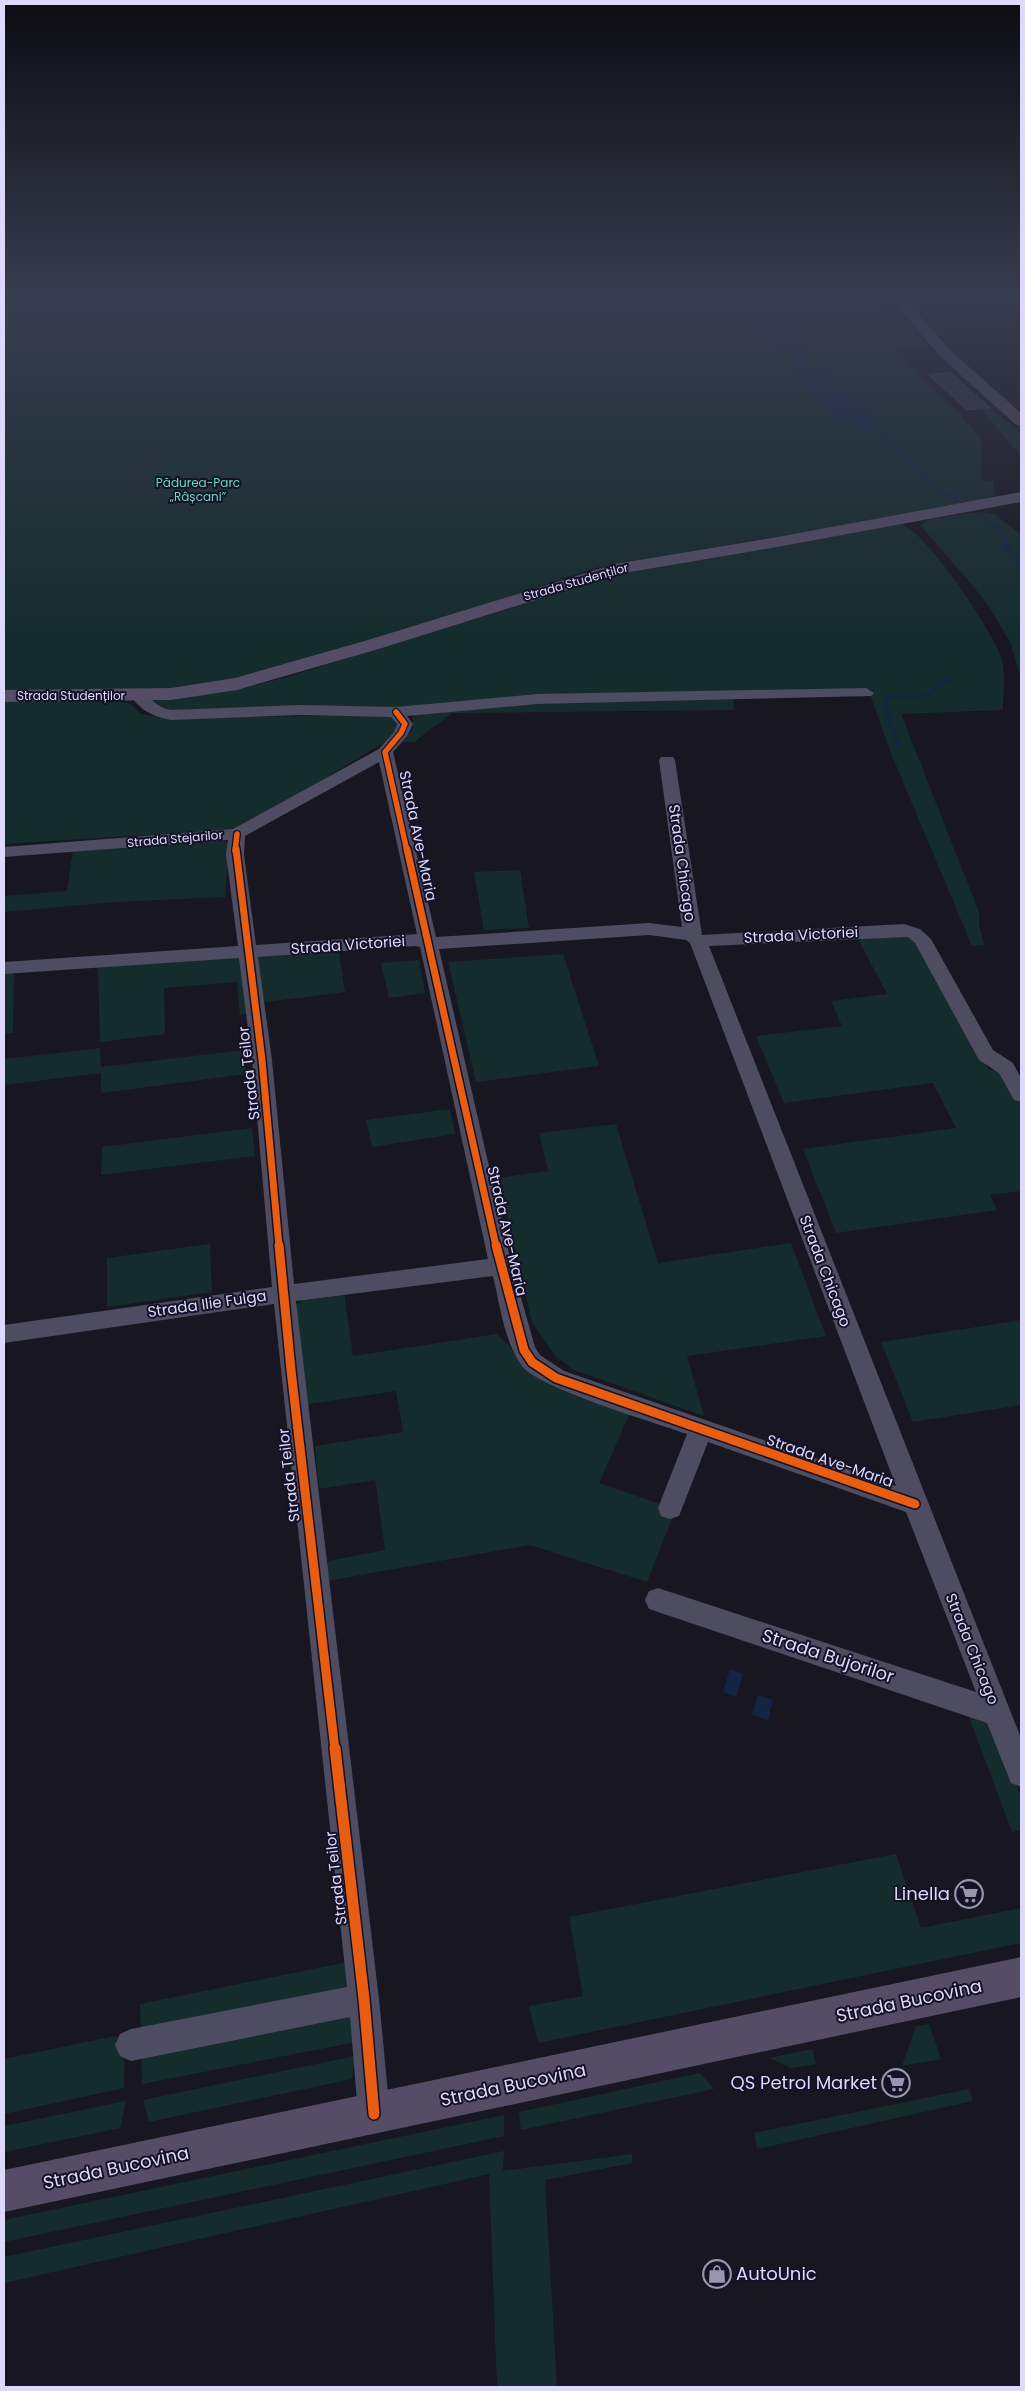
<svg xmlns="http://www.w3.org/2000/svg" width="1025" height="2391" viewBox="0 0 1025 2391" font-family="Poppins,sans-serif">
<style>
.green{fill:#152c2d}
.water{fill:#132545}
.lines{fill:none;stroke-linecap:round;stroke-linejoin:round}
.stream-far1{stroke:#132545;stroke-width:2.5}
.stream{stroke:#132545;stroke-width:3}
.building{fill:#363443;stroke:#454154}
.minor{fill:#4d4c61;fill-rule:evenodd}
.major{fill:#554d65;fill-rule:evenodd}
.cycleway-far3-casing{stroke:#151126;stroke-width:8}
.cycleway-far2-casing{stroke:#151126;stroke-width:10}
.cycleway-far1-casing{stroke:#151126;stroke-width:12}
.cycleway-casing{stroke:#151126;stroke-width:14}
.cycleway-far3{stroke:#e95d12;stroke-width:5.5}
.cycleway-far2{stroke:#e95d12;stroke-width:7}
.cycleway-far1{stroke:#e95d12;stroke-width:9}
.cycleway{stroke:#e95d12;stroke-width:11}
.labels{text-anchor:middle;stroke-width:4;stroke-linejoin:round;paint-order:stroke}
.far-park-label{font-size:12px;fill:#69d8be;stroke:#151126}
.far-street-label{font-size:12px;fill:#ddd9fc;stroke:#151126}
.street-label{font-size:15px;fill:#ddd9fc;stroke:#151126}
.near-street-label{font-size:18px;fill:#ddd9fc;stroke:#151126}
.near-poi-label{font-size:18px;fill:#ddd9fc;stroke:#151126;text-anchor:end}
</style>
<rect width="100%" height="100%" fill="#181621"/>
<!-- green -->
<g class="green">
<path d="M4,296H726L790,357L804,383L862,431L884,428L836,380L810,362L781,308L768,296H885L888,301L872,302C878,312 890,318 901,314L929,346L898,349L919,376L958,412L981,439V480L993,481L995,499L595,568L487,604L276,670L203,685L143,691L4,690Z"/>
<polygon points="991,408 1021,434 1021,456 981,409"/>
<polygon points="978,512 995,514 1021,535 1021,679 1011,644 991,610 974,587 921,526 924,522 930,519"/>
<path d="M900,524C923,527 996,635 1002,660C1006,676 1003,695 1003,710L901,714L979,912V924L984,945L972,946L890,751L869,692L393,708L176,712L162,709L154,701L240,689L287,677L604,576Z"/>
<polygon points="733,699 734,710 452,713 414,742 402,742 413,729 413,716 417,713 564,700"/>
<polygon points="4,700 117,700 131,704 141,714 165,718 375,715 391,717 396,723 395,731 385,742 249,824 228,830 4,844"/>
<polygon points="221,840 229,843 225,897 115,902 4,912 4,896 67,891 73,850"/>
<polygon points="520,870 529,928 484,930 474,872"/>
<polygon points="857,937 913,937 925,950 989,1070 1000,1069 1006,1074 1021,1102 1021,1191 990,1195 997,1210 836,1233 803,1149 956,1128 933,1083 784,1103 756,1036 842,1026 831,1001 887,994"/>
<polygon points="333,951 339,954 345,992 258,1003 255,959 259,957"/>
<polygon points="563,954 599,1066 476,1082 448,962"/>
<polygon points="233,957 239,958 242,963 247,1014 240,1015 237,982 164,988 165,1034 100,1042 98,966"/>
<polygon points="419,960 425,993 389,998 381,963"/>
<polygon points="14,969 13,1033 4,1034 4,970"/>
<polygon points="100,1048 101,1067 243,1050 246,1074 101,1093 101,1073 4,1085 4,1059"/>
<polygon points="450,1109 455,1134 372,1147 366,1120"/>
<polygon points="616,1124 658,1263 791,1243 826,1336 687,1356 704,1416 574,1370 555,1356 532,1322 498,1178 548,1171 539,1133"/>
<polygon points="252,1128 255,1156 101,1175 102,1147"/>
<polygon points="210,1244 212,1292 107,1307 107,1258"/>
<polygon points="344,1292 353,1356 497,1334 518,1355 630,1413 599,1483 660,1504 673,1516 647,1582 530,1545 321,1582 328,1561 385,1550 375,1480 319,1489 315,1446 403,1432 396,1391 302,1405 296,1305 307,1297"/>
<polygon points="1021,1320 1021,1405 913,1422 881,1342"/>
<polygon points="967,1712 991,1721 1021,1797 1021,1830 1012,1832"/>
<polygon points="896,1854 921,1928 1021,1908 1021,1943 538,2043 529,2006 583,1996 569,1917"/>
<polygon points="348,1962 351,1994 141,2036 140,2004"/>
<polygon points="350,2011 356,2042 142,2084 141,2052"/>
<polygon points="929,2024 941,2059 902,2066 916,2026"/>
<polygon points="115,2036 125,2040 124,2088 4,2114 4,2059"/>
<polygon points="812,2049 816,2064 791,2068 769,2058"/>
<polygon points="355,2056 352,2079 149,2122 143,2100"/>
<polygon points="700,2073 714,2089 521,2130 519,2112"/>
<polygon points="969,2089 973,2101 757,2149 754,2133"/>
<polygon points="126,2101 120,2128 4,2152 4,2126"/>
<polygon points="504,2115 504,2136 4,2242 4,2220"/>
<polygon points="504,2151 503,2171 632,2154 632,2163 545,2180 557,2387 497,2387 489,2174 4,2283 4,2257"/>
</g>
<!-- water -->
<g class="water">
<polygon points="726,296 768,296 781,308 810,362 836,380 884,428 862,431 823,407 804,383 790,356"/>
<polygon points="730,1669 743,1674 736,1697 723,1692"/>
<polygon points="758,1695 773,1700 768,1720 752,1715"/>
</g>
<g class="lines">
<!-- stream-far1 -->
<g class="stream-far1">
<polyline points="880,436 892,449 916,464 936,489 958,498"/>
<polyline points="980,514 998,527 1006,540"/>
</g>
<!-- stream -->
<g class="stream">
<polyline points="1005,539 1009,545 1005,546 1021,565"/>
<polyline points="898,746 884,704 887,697 925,696 951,678"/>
</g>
</g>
<!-- building -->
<polygon class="building" points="951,372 970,390 990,408 967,410 929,375"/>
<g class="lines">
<!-- minor -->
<path class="minor" d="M866,688L874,693L871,696L537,704L407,716L413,724L407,736L393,752L436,937L649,923L682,927L659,760L661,757H673L675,760L702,935L904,924L920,929L931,939L993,1050L1013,1063L1021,1078V1102L1014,1100L999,1073L979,1060L915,943L908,937L709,946L1021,1738V1787L1011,1783L987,1723L658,1612L649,1609L645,1600L649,1591L658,1588L976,1692L906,1512L708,1442L679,1516L670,1519L661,1516L658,1508L687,1434C656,1423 538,1388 522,1366C504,1341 500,1305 493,1276L296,1301L379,1999L390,2114L385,2125L374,2130L363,2125L358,2114L350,2017L131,2061L120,2056L115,2045L120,2034L131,2029L347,1987L274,1304L4,1343V1325L272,1287L252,1060L239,958L4,974V962L238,946L226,855L228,840L4,857V847L233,829L379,749L394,732L397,724L391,717L300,715L171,720C152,716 141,711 130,695L138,690C150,693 153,707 171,710L300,705L396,707L537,694ZM379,762L417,934L256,945L244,855L245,836ZM649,935L686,940L690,943L896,1486L564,1371L540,1355L535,1347L512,1266L439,949ZM415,946L420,947L488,1259L294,1284L272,1060L258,957Z"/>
<!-- major -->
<g class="major">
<polygon points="888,296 902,296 952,352 1021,413 1021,426 1015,424 942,358"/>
<polygon points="1021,492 1021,502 777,547 618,574 382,648 237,690 171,700 4,702 4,690 171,688 235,678 368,640 615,564 777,537"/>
<polygon points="1021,1957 1021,1997 4,2212 4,2170"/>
</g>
<defs>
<g id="cycleway-far3">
<polyline points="396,712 405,724 401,733 385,752 407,851"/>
<polyline points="235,851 237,834"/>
</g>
<g id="cycleway-far2">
<polyline points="236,849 262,1060 279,1246"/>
<polyline points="407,849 496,1246"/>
</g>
<g id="cycleway-far1">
<polyline points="279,1245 291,1370 335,1750"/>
<polyline points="496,1245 524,1350 532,1362 556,1378 915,1504"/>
</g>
<polyline id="cycleway" points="335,1748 364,1999 374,2114"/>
</defs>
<!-- cycleway-far3 casing -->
<use href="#cycleway-far3" class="cycleway-far3-casing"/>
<!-- cycleway-far2 casing -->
<use href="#cycleway-far2" class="cycleway-far2-casing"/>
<!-- cycleway-far1 casing -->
<use href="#cycleway-far1" class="cycleway-far1-casing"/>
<!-- cycleway casing -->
<use href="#cycleway" class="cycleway-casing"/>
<!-- cycleway-far3 -->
<use href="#cycleway-far3" class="cycleway-far3"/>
<!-- cycleway-far2 -->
<use href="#cycleway-far2" class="cycleway-far2"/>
<!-- cycleway-far1 -->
<use href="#cycleway-far1" class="cycleway-far1"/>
<!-- cycleway -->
<use href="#cycleway" class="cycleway"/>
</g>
<!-- sky -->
<linearGradient id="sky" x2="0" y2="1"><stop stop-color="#0d0c12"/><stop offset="0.47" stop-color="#373c4e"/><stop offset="1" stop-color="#373c4e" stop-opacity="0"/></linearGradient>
<rect width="1025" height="631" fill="url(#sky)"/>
<!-- icons -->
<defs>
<symbol id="supermarket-ring" viewBox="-11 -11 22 22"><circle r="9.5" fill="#151126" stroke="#9895af" stroke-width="1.5"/><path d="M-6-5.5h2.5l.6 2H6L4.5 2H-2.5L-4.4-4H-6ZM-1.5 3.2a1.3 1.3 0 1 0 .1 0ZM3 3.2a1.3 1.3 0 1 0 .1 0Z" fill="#9895af"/></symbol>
<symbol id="shop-ring" viewBox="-11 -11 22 22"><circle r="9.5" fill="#151126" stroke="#9895af" stroke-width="1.5"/><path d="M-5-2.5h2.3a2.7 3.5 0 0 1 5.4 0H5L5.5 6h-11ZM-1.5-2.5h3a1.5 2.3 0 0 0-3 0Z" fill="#9895af"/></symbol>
</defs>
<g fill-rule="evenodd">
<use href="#supermarket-ring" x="953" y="1878" width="32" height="32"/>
<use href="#supermarket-ring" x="880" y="2067" width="32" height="32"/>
<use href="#shop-ring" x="701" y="2258" width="32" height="32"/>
</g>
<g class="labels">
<!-- far-park labels -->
<g class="far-park-label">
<text x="198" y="487">Pădurea-Parc<tspan x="198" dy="14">„Râșcani”</tspan></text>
</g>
<!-- far-street labels -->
<g class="far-street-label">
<text transform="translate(576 582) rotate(-16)" y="4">Strada Studenților</text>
<text x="71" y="700">Strada Studenților</text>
<text transform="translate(175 839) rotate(-5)" y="4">Strada Stejarilor</text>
</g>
<!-- street labels -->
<g class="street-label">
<text transform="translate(418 836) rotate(78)" y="5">Strada Ave-Maria</text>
<text transform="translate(682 863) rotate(82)" y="5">Strada Chicago</text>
<text transform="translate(801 935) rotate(-3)" y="5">Strada Victoriei</text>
<text transform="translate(348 945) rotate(-4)" y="5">Strada Victoriei</text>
<text transform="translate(249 1073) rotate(-97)" y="5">Strada Teilor</text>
<text transform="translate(507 1231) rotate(77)" y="5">Strada Ave-Maria</text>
<text transform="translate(825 1271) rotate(69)" y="5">Strada Chicago</text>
<text transform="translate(207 1304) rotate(-8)" y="5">Strada Ilie Fulga</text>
<text transform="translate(830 1461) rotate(19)" y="5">Strada Ave-Maria</text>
<text transform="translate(289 1475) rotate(-97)" y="5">Strada Teilor</text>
<text transform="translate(972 1649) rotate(68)" y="5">Strada Chicago</text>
<text transform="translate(336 1878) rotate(-97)" y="5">Strada Teilor</text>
</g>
<!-- near-street labels -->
<g class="near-street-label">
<text transform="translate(828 1656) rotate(18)" y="6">Strada Bujorilor</text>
<text transform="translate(909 2001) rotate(-12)" y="6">Strada Bucovina</text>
<text transform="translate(513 2085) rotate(-12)" y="6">Strada Bucovina</text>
<text transform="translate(116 2168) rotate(-12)" y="6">Strada Bucovina</text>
</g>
<!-- near-poi labels -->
<g class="near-poi-label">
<text x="950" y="1900">Linella</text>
<text x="877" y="2089">QS Petrol Market</text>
<text x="736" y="2280" text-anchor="start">AutoUnic</text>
</g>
</g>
<!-- border -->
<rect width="1025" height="2391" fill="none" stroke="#ddd9fc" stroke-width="10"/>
</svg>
